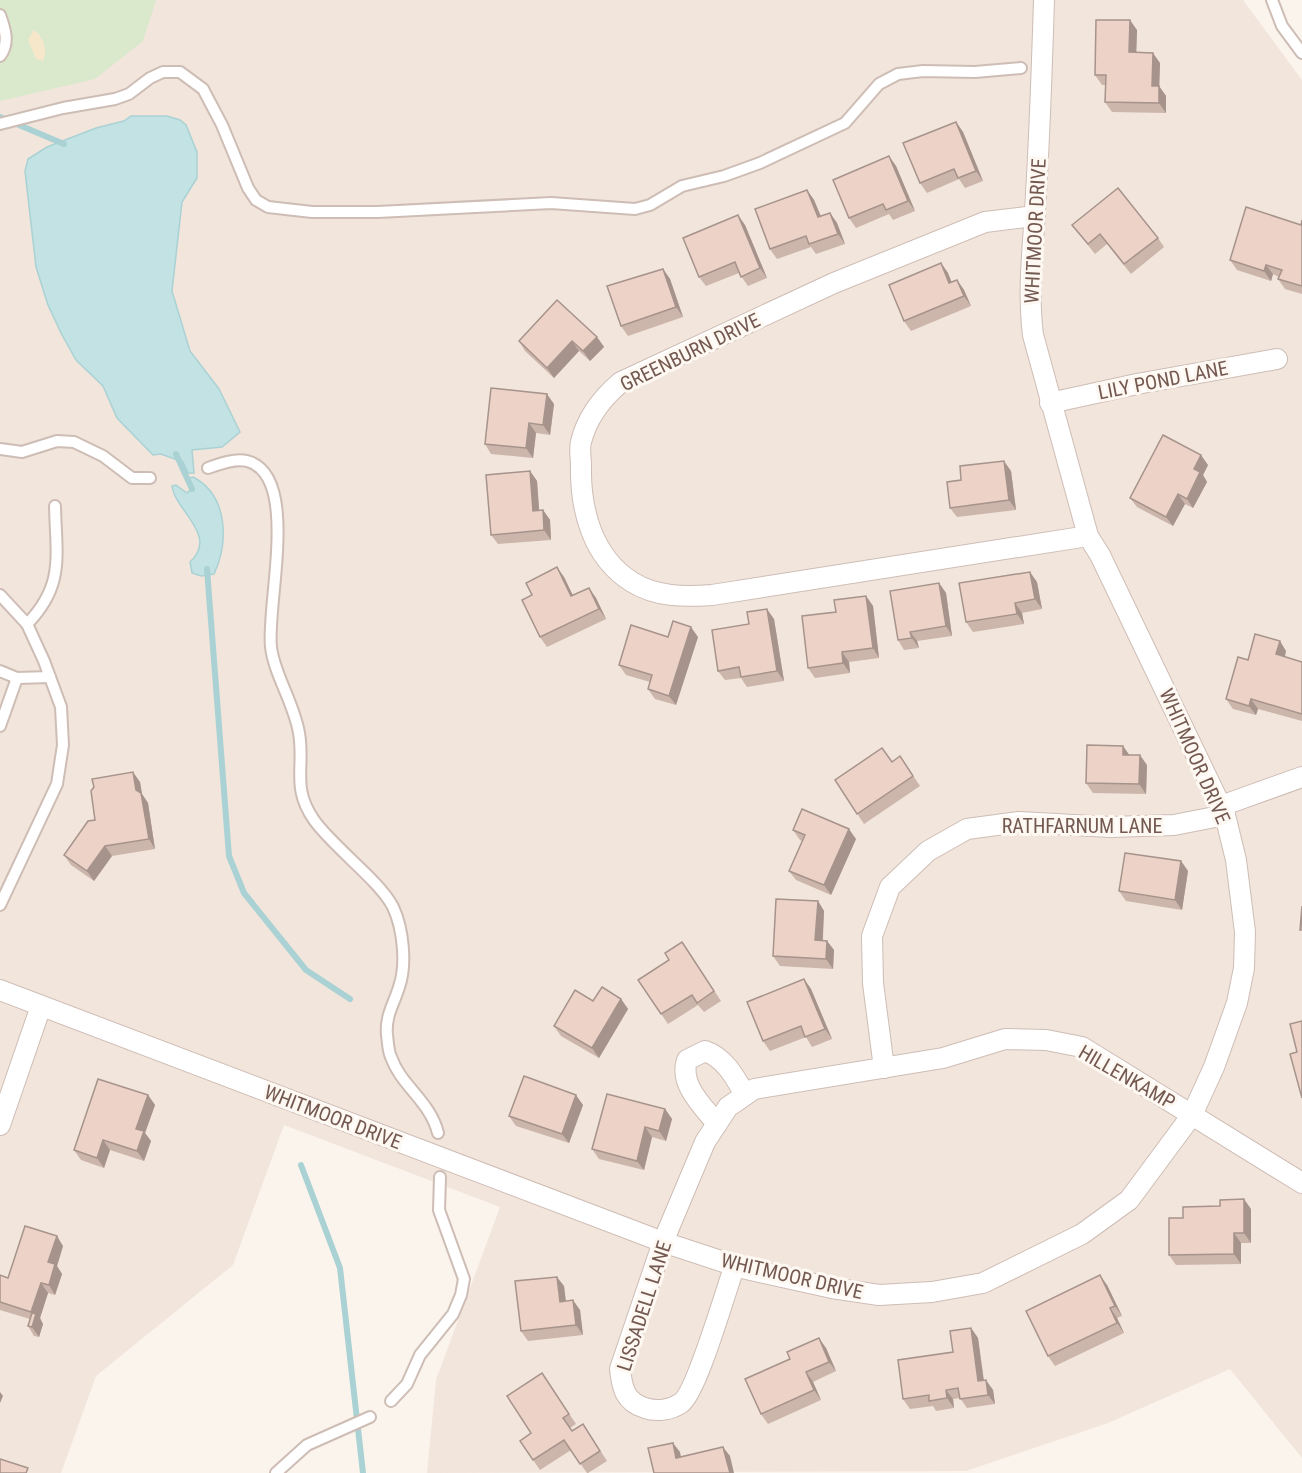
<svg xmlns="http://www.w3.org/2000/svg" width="1302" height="1473" viewBox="0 0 1302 1473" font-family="'Roboto Condensed',sans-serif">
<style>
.residential{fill:#f2e5dc}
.green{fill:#dae8cc}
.sand{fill:#f6e7cb}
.water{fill:#c2e2e3;stroke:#aad2d4;stroke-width:1.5}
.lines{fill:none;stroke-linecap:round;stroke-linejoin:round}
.stream{stroke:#aad2d4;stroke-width:6}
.service-casing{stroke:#cebdb5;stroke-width:14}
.minor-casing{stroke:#cebdb5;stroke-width:22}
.service{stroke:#fff;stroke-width:10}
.minor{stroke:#fff;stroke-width:20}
.wall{fill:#ccb5ab}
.shaded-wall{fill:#a6938b}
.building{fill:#edd2c7;stroke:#a6938b;stroke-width:1.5}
.labels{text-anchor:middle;stroke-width:6;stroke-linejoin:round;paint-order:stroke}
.street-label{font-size:20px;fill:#745951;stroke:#fef8f3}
</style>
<rect width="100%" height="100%" fill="#fbf4ed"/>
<!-- residential -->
<polygon class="residential" points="0,0 1243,0 1302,80 1302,1458 1230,1369 1108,1423 966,1471 427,1473 436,1380 500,1207 284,1125 233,1265 96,1376 61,1473 0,1473"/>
<!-- green -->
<polygon class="green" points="0,0 156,0 143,41 95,79 0,101"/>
<!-- sand -->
<path class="sand" d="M34,30C43,36 48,50 43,61L36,59L28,40Z"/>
<!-- water -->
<g class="water">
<polygon points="131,116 167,116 180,120 186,125 197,152 197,178 182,202 172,291 190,351 219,389 240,432 222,447 192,450 194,473 188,473 183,462 161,454 153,455 117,418 103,386 76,360 61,333 48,305 36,267 25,171 28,159 47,147 96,128 124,121"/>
<path d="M193,477C228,495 229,542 214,574L201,576L192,573L190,562C219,535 175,511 172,486L176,485L187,493L190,490L189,478Z"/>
</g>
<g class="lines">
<!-- stream -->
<g class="stream">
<polyline points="0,117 64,144"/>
<polyline points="176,454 192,489"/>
<polyline points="207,569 229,856 244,893 306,970 350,999"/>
<polyline points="301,1165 340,1268 363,1473"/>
</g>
<defs>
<g id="service">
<polyline points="1272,0 1282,26 1302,53"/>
<path d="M0,15C5,29 10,43 0,56"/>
<polyline points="0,124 63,108 115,99 129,94 150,78 163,72 180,72 203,89 222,125 248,188 256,200 268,207 312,212 378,212 551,203 635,209 650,205 682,186 724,176 760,163 845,123 879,84 898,74 923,71 975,72 1021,68"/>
<polyline points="0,449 22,452 57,441 74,442 103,456 132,478 150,478"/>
<path d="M208,468C219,464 235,458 247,461C301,475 266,605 271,647C274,674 294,703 299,733C305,767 291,787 314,820C333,847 380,881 393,907C403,928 407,965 399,987C394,1004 385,1016 387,1035C388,1042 388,1051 391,1057C401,1086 430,1101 438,1133"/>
<polyline points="0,595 27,624 44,661 61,707 63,745 57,784 0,905"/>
<path d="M27,624C65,585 56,556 55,506"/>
<polyline points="0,671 17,678 50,677"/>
<polyline points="0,726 17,678"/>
<polyline points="391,1401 407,1384 420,1355 453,1314 461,1295 464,1279 439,1210 440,1177"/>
<polyline points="276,1473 307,1445 370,1417"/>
</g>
<g id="minor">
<path d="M1035,216L985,222L834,283L621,382C602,398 587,417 581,442C579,449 581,458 581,465C580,509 592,557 632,582C656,597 684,597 712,595L1088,536"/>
<polyline points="1050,403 1137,384 1277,359"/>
<polyline points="1221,806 1302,777"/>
<path d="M0,990L663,1242L742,1268L832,1288L879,1295L932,1292L983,1283L1082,1234L1129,1200L1192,1115L1214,1067L1237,1003L1244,968L1245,932L1236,860L1225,815L1100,555L1088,536L1033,335C1027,287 1034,241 1036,193C1040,129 1042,64 1044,0"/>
<polyline points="884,1068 873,983 872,936 890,887 928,851 967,829 1019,822 1110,827 1174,825 1225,815"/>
<path d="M717,1124C703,1106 679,1085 687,1060L705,1051C725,1058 735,1077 745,1095"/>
<polyline points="0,1125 41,1006"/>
<path d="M735,1265C726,1289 697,1392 681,1403C671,1410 657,1412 645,1408C625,1402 622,1388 620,1369L663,1242L705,1142L728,1107L754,1089L943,1058L1005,1039L1046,1040L1082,1047L1302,1183"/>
</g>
</defs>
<!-- service casing -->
<use href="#service" class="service-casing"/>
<!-- minor casing -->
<use href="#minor" class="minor-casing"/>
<!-- service -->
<use href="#service" class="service"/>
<!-- minor -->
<use href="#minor" class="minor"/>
</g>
<!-- wall -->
<g class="wall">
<polygon points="1137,30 1136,52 1160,63 1159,86 1166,96 1166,113 1112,112 1105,102 1105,85 1102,85 1095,75"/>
<polygon points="956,122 963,132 983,181 965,188 959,179 927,193 920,183"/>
<polygon points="896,166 915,211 893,220 889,214 856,228 849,218"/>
<polygon points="807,190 814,200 821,216 830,213 837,223 845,244 816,254 811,247 777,259 770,249"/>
<polygon points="1302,220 1302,294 1285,289 1278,279 1279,277 1273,274 1271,281 1237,270 1230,260 1301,225"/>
<polygon points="745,225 767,278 748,286 739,273 706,286 699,277"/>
<polygon points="1072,225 1158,238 1164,247 1131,274 1107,244 1095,254"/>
<polygon points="941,263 948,273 951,282 957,280 964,290 971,306 911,331 904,321"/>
<polygon points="663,269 670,279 683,317 628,336 621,326"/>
<polygon points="597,337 604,347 590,361 579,351 554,378 525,351 519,341"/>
<polygon points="554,404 550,435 536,433 533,458 491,454 485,444"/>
<polygon points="1208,465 1203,475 1207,482 1193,508 1185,504 1173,526 1137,507 1130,498"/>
<polygon points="530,471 537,481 539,511 543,510 550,520 551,540 498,544 491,535"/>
<polygon points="1011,471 1016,510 957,517 950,508 961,480"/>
<polygon points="564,577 573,596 589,588 596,598 606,619 547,647 540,637 532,595"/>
<polygon points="1037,582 1042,609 1022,613 1024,624 973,632 966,622"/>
<polygon points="939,583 946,593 952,636 917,641 919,648 904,650 898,640"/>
<polygon points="866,596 873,606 879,658 849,662 850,673 815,678 808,668 836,612"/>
<polygon points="774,619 784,681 747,687 741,678 725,680 718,671 749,624"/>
<polygon points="668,637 698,637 676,705 655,699 648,689 650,682 626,675 619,665"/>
<polygon points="1286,651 1285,657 1302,662 1302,721 1258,709 1256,715 1233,709 1226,699 1248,660"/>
<polygon points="1123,746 1129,755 1147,765 1146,794 1093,793 1086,783"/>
<polygon points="900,756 920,786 864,824 835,780 892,762"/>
<polygon points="140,782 142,794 148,803 155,849 112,856 94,881 71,865 64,855 95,820"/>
<polygon points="793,830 856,839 831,895 796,880 789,871 802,841 800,840"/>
<polygon points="1181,861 1188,871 1182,910 1126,901 1119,891"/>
<polygon points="818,901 824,911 823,940 827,941 834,950 833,969 780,966 773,956"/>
<polygon points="682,942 721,1001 704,1012 698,1005 668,1024 638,980 669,960"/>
<polygon points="804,979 811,989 832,1039 812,1047 806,1037 770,1051 763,1041"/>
<polygon points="621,999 628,1009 599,1058 561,1036 554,1026 593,1001"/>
<polygon points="148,1095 155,1105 145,1133 151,1141 144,1161 110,1150 104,1168 81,1160 74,1150"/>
<polygon points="583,1105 569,1143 516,1126 509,1116"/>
<polygon points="665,1109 672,1119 666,1141 652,1137 644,1170 599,1159 592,1149"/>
<polygon points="1220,1206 1251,1209 1251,1243 1241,1243 1241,1264 1176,1265 1169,1255 1183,1218"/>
<polygon points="63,1246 57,1266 62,1274 55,1295 48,1293 40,1318 43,1324 39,1337 34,1336 28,1326 30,1319 0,1310 0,1275 8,1278"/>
<polygon points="1107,1285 1122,1316 1117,1318 1124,1333 1055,1366 1048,1356"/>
<polygon points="564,1286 566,1301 580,1310 583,1335 528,1341 521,1331"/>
<polygon points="971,1328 978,1338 984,1380 993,1390 995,1404 967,1408 960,1398 953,1399 954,1408 936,1411 933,1406 910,1409 903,1399 953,1352"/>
<polygon points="826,1348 836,1371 813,1382 821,1400 768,1424 761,1414 790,1359"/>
<polygon points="542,1373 576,1424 570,1428 572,1431 583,1424 607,1461 588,1473 587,1473 571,1450 540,1470 520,1441 531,1433"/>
</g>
<!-- shaded-wall -->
<g class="shaded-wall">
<polygon points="1130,20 1137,30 1136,62 1129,52"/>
<polygon points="1153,53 1160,63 1159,96 1152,86"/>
<polygon points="1159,86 1166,96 1166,113 1159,103"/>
<polygon points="956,122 963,132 983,181 976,171"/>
<polygon points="889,156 896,166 915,211 908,201"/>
<polygon points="807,190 814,200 825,227 818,217"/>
<polygon points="830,213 837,223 845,244 838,234"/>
<polygon points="738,215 745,225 767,278 760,268"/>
<polygon points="941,263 948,273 956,293 949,283"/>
<polygon points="1266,265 1273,274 1271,281 1264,271"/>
<polygon points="663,269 670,279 683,317 676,307"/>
<polygon points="957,280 964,290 971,306 964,296"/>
<polygon points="597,337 604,347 590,361 583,351"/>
<polygon points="572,341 579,351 554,378 547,368"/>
<polygon points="547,394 554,404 550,435 543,425"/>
<polygon points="529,423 536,433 533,458 526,448"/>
<polygon points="1201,455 1208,465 1203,475 1207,482 1193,508 1187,499 1194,469"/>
<polygon points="1004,461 1011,471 1016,510 1009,500"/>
<polygon points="530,471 537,481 540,521 533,511"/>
<polygon points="1178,494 1185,504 1173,526 1166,517"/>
<polygon points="543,510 550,520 551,540 544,530"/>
<polygon points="557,567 564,577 578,606 571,596"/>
<polygon points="1030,572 1037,582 1042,609 1035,599"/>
<polygon points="939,583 946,593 952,636 946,626"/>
<polygon points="589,588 596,598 606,619 599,609"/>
<polygon points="866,596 873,606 879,658 873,648"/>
<polygon points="1015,603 1022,613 1024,624 1017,614"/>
<polygon points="767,609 774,619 784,681 777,671"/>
<polygon points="691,627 698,637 676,705 669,696"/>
<polygon points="910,632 917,641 919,648 912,638"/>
<polygon points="1280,641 1286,651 1283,664 1276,654"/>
<polygon points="842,652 849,662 850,673 843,663"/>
<polygon points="1251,699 1258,709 1256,715 1249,706"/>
<polygon points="1123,746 1130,756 1123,755"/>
<polygon points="1140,755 1147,765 1146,794 1139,784"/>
<polygon points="133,772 140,782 142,794 148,803 155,849 149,839 136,790"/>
<polygon points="849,829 856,839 831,895 824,885"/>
<polygon points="105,846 112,856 94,881 87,871"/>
<polygon points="1181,861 1188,871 1182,910 1175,900"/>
<polygon points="818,901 824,911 822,950 815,940"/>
<polygon points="827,941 834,950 833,969 826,959"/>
<polygon points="804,979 811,989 832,1039 825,1029"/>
<polygon points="621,999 628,1009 599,1058 592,1048"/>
<polygon points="148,1095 155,1105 145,1133 151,1141 144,1161 137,1151 136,1129"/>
<polygon points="576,1095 583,1105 569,1143 562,1134"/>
<polygon points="665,1109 672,1119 666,1141 659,1131"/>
<polygon points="645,1127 652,1137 644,1170 637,1161"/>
<polygon points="103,1140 110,1150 104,1168 97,1158"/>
<polygon points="1244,1199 1251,1209 1251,1243 1244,1233"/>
<polygon points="1234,1233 1241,1243 1241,1264 1234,1254"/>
<polygon points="57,1236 63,1246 57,1266 62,1274 55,1295 49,1285 48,1262"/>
<polygon points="1100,1275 1107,1285 1122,1316 1115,1306"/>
<polygon points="557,1277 564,1286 567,1312 560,1302"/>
<polygon points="41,1283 48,1293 40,1318 43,1324 39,1337 32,1327 35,1318 31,1312"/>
<polygon points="573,1300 580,1310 583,1335 576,1325"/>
<polygon points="1110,1308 1117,1318 1124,1333 1117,1323"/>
<polygon points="971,1328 978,1338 985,1391 978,1381"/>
<polygon points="819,1338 826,1348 836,1371 829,1362"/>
<polygon points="806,1372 813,1382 821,1400 814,1390"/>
<polygon points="986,1380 993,1390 995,1404 988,1395"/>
<polygon points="946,1390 953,1399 954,1408 947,1398"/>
<polygon points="0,1392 3,1396 0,1403"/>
<polygon points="673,1443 680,1452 683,1467 676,1458"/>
<polygon points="723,1447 730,1456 734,1473 730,1473"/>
</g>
<!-- building -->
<g class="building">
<polygon points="1096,20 1130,20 1129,52 1153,53 1152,86 1159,86 1159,103 1105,102 1106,75 1095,75"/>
<polygon points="956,122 976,171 958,178 954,169 920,183 903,143"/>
<polygon points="889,156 908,201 886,210 883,204 849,218 833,180"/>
<polygon points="1118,188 1158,238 1124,264 1100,234 1088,244 1072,225"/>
<polygon points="807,190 818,217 830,213 838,234 809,244 806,236 770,249 755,209"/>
<polygon points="1246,207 1301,225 1302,220 1302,286 1278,279 1282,270 1266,265 1264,271 1230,260"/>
<polygon points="738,215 760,268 741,277 735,262 699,277 683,238"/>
<polygon points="941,263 949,283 957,280 964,296 904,321 889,285"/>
<polygon points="663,269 676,307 621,326 607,286"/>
<polygon points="557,300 597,337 583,351 572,341 547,368 519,341"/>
<polygon points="491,388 547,394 543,425 529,423 526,448 485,444"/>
<polygon points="1163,435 1201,455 1194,469 1200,472 1187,499 1178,494 1166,517 1130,498"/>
<polygon points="1004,461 1009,500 950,508 947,482 961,480 960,466"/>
<polygon points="530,471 533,511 543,510 544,530 491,535 486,475"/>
<polygon points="557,567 571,596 589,588 599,609 540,637 522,600 532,595 526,583"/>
<polygon points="1030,572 1035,599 1015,603 1017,614 966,622 959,583"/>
<polygon points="939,583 946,626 910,632 912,638 898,640 890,591"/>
<polygon points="866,596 873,648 842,652 843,663 808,668 802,616 836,612 834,600"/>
<polygon points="767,609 777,671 741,677 739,667 718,671 712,630 749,624 747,612"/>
<polygon points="673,621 691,627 669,696 648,689 652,675 619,665 631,625 668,637"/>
<polygon points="1255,634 1280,641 1276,654 1302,662 1302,714 1251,699 1249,706 1226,699 1238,657 1248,660"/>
<polygon points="1087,745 1123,746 1123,755 1140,755 1139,784 1086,783"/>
<polygon points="882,748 892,762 900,756 913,776 857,814 835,780"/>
<polygon points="133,772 136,790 141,793 149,839 105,846 87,871 64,855 88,821 95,820 91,791 94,787 92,779"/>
<polygon points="802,809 849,829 824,885 789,871 805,835 793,830"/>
<polygon points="1125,853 1181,861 1175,900 1119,891"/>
<polygon points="776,899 818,901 815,940 827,941 826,959 773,956"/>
<polygon points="1302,906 1302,930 1300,930"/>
<polygon points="682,942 714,991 697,1003 692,995 661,1014 638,980 669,960 665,953"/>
<polygon points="804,979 825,1029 805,1037 801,1026 763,1041 747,1002"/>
<polygon points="602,987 621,999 592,1048 554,1026 575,990 593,1001"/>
<polygon points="1302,1021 1302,1098 1290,1054 1297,1052 1290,1024"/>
<polygon points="524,1076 576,1095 562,1134 509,1116"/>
<polygon points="98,1079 148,1095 136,1129 144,1131 137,1151 103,1140 97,1158 74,1150"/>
<polygon points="607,1094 665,1109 659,1131 645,1127 637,1161 592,1149"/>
<polygon points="1244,1199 1244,1233 1234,1233 1234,1254 1169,1255 1169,1218 1183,1218 1183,1207 1220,1206 1220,1200"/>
<polygon points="25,1226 57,1236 48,1262 55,1264 49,1285 41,1283 31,1312 0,1302 0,1275 8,1278"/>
<polygon points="1100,1275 1115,1306 1110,1308 1117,1323 1048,1356 1026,1311"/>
<polygon points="557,1277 560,1302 573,1300 576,1325 521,1331 515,1281"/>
<polygon points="32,1313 36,1314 32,1327 28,1326"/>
<polygon points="971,1328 978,1381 986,1380 988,1395 960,1399 958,1388 946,1390 947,1398 929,1401 929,1395 903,1399 898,1360 953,1352 950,1331"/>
<polygon points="819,1338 829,1362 806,1372 814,1390 761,1414 745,1379 790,1359 787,1352"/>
<polygon points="542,1373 569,1414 563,1418 572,1431 583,1424 600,1451 580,1464 564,1440 533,1460 520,1441 531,1433 507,1396"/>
<polygon points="673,1443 676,1458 723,1447 730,1473 654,1473 648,1448"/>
<polygon points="0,1459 28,1468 26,1473 0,1473"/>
</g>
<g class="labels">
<!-- street labels -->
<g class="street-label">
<text transform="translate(1035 231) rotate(-87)" y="7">WHITMOOR DRIVE</text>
<text transform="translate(690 352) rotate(-26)" y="7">GREENBURN DRIVE</text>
<text transform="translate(1163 380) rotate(-11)" y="7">LILY POND LANE</text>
<text transform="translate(1195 756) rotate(66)" y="7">WHITMOOR DRIVE</text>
<text x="1082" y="833">RATHFARNUM LANE</text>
<text transform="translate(1127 1077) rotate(30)" y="7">HILLENKAMP</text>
<text transform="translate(333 1117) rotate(21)" y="7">WHITMOOR DRIVE</text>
<text transform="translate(792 1276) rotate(13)" y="7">WHITMOOR DRIVE</text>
<text transform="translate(644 1306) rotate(-72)" y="7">LISSADELL LANE</text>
</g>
</g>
</svg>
